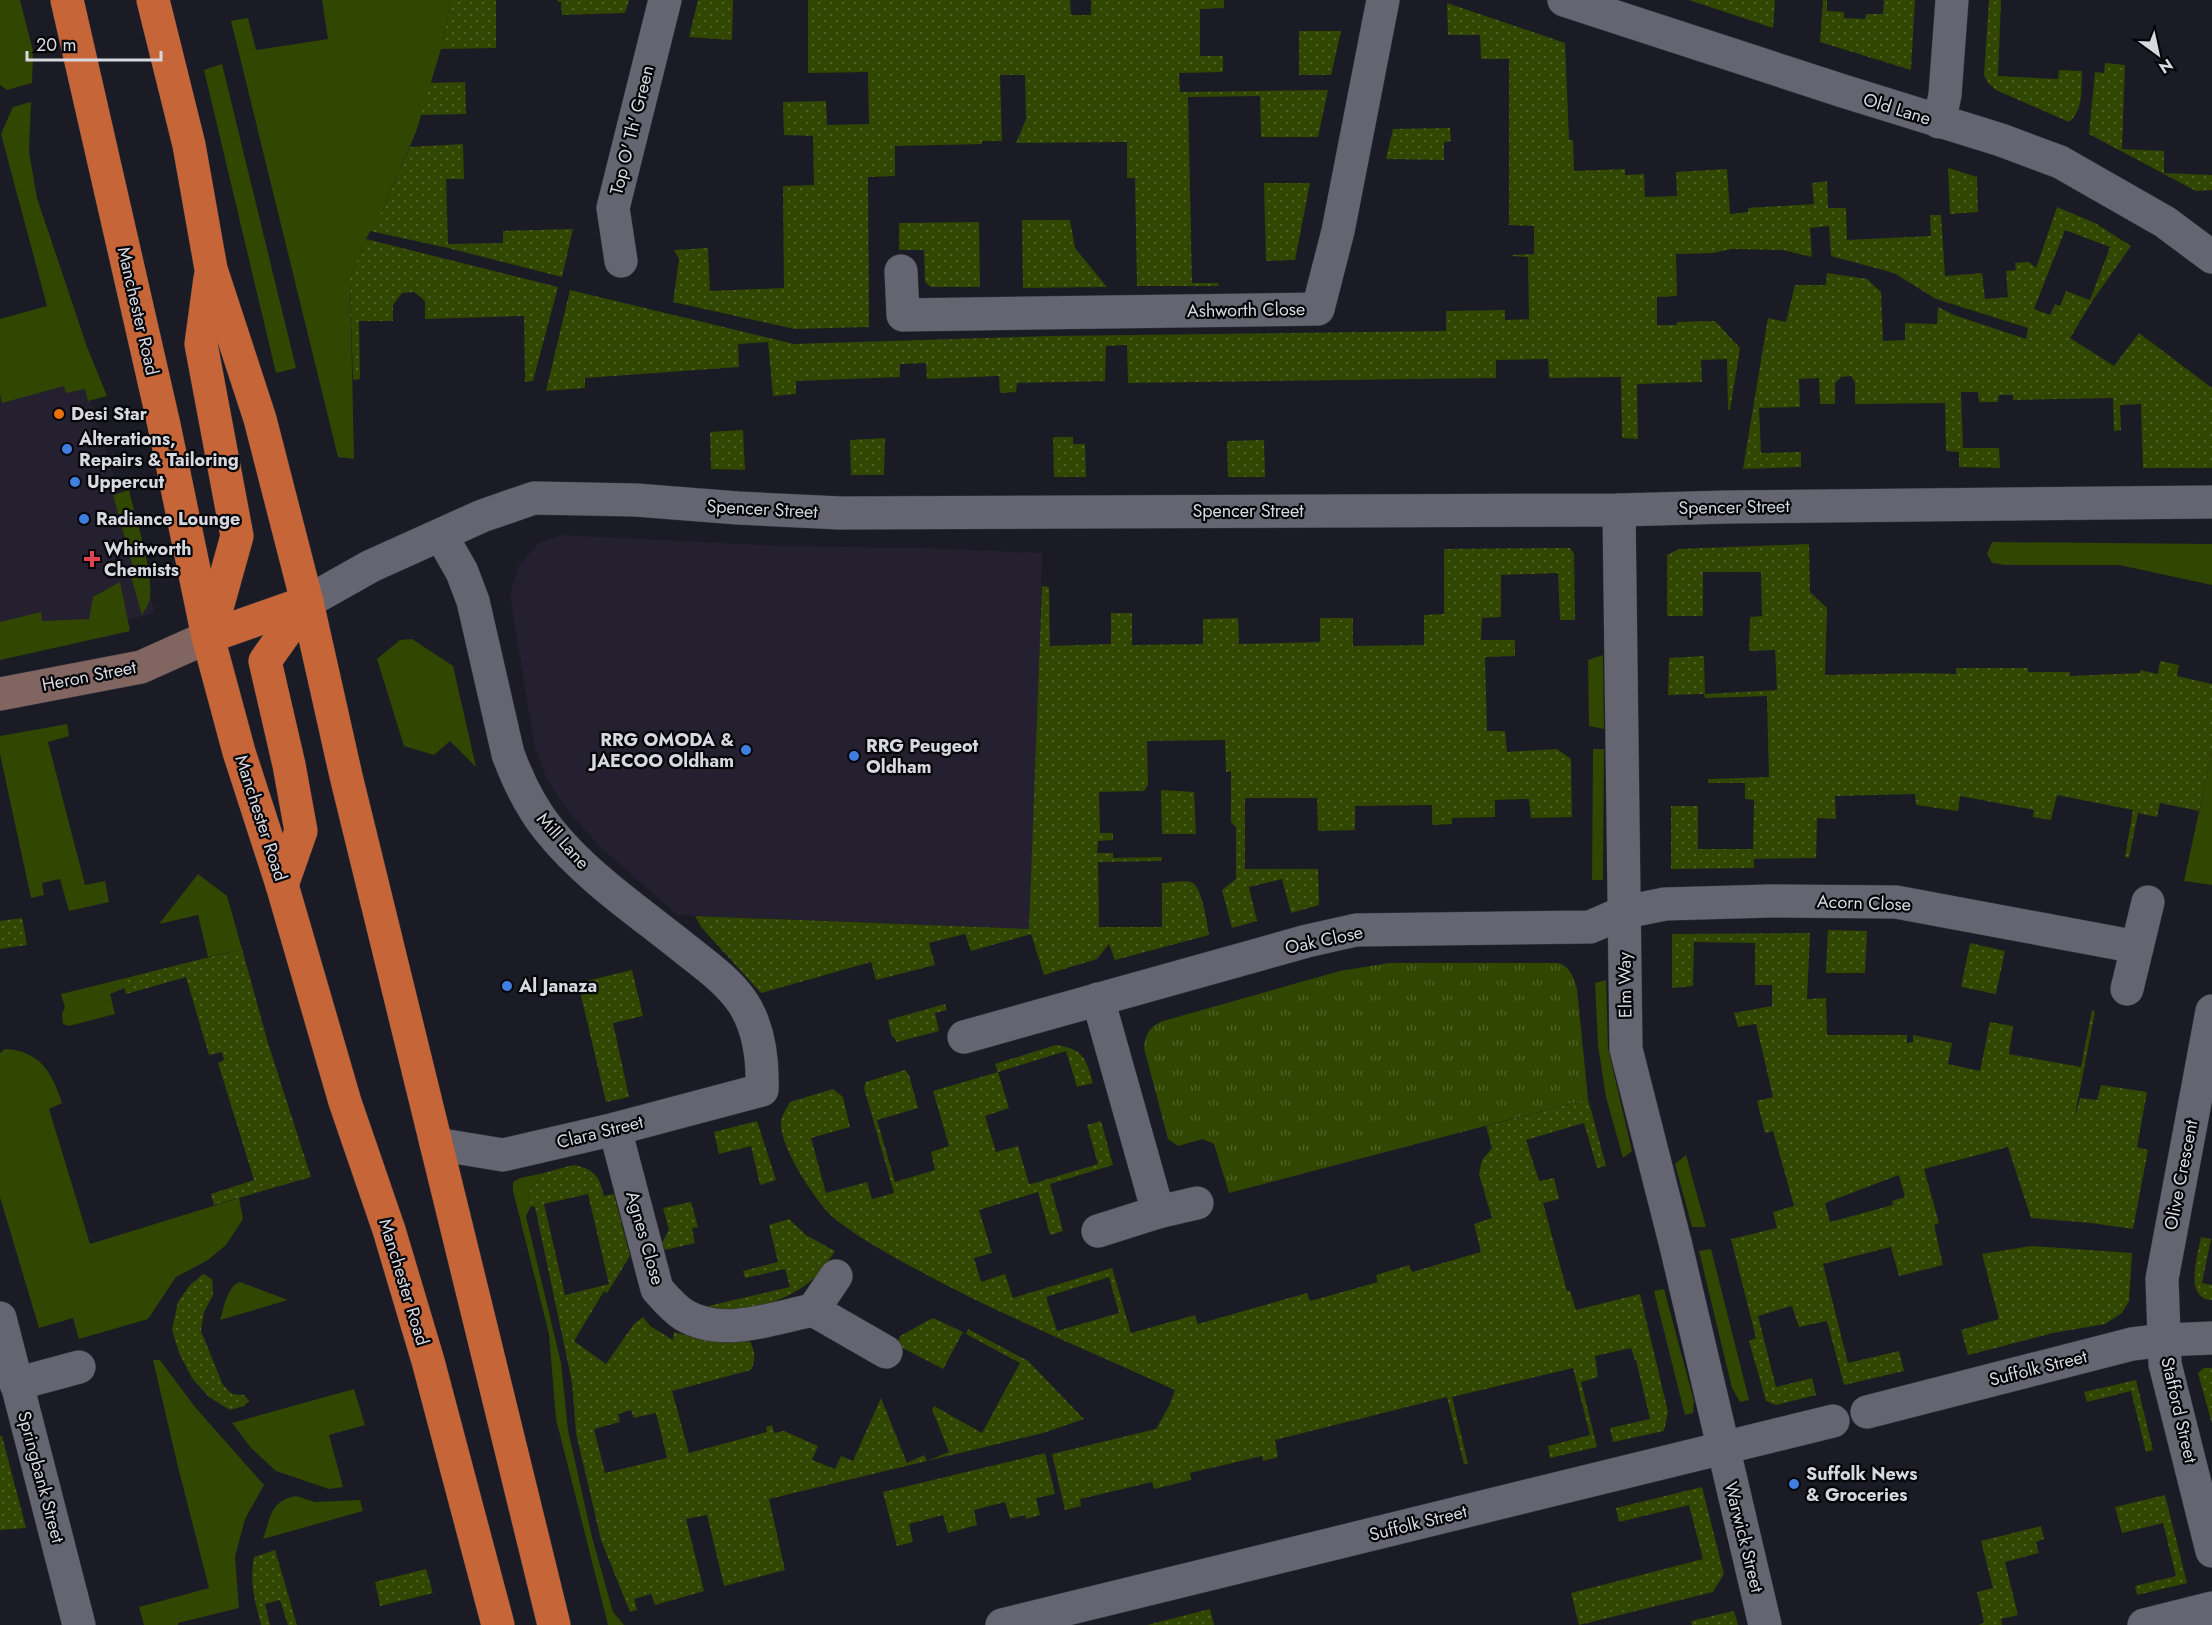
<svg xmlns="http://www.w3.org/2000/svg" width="2212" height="1625" viewBox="0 0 2212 1625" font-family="Jost,sans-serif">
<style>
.commercial{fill:#242030}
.grass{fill:#314600}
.park{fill:url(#park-tufts)}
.garden{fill:url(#garden-dots);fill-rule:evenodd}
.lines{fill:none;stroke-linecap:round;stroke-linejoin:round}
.street-casing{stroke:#34343c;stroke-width:34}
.secondary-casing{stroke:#34343c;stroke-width:34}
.highway-casing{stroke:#34343c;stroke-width:34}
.street{stroke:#646571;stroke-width:33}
.secondary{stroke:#816560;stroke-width:33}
.highway{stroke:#c66538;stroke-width:33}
.food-dot{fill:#e8710a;stroke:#06060a;stroke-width:2}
.shop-dot{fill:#3f7fe0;stroke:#06060a;stroke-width:2}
.health-dot{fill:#e0444e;stroke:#06060a;stroke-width:2}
.labels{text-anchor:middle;stroke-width:4.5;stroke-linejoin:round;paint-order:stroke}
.street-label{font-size:18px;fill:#d8d9e0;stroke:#06060a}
.poi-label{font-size:18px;font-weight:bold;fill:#d8d9e0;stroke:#06060a;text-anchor:start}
</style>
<defs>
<pattern id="park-tufts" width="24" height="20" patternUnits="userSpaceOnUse" patternTransform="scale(1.5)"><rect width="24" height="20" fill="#314600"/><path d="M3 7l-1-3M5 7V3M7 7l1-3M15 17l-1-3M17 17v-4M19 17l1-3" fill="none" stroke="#4e6025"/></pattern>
<pattern id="garden-dots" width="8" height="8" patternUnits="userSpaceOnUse" patternTransform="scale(1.5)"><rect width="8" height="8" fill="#314600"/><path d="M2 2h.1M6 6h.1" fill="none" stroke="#4e6025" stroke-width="1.8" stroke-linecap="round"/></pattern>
</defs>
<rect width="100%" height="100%" fill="#1a1b25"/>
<!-- commercial -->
<g class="commercial">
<polygon points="72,340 155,613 0,652 0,361"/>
<polygon points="562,535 777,546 920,548 1042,553 1038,738 1030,929 678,915 602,849 567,810 547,780 534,744 510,595 519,565 539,543"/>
</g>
<!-- grass -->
<g class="grass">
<polygon points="0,0 20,0 33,51 32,83 7,90 0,85"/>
<polygon points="322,0 451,0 441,49 416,132 383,209 366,239 350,278 354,459 338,457 231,21 248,18 256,50 328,39"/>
<polygon points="222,64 296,368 276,373 204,70"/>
<polygon points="31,102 29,152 37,198 87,347 107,396 88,401 85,389 66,393 64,386 2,403 0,394 0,319 47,306 1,134 13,107"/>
<path d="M129,490C135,517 156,577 149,602C147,607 144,611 142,615L131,577L135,575L113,495Z"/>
<polygon points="1992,542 2212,544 2212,585 2119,565 2005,565 1992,563 1987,554"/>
<polygon points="120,582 130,631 0,660 0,622 41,612 42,621 89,619 93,597"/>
<polygon points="412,639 453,666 476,767 450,741 434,755 404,746 377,659 400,640"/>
<polygon points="1603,655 1604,729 1589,726 1588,660"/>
<polygon points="67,724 69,736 48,742 85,885 105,881 109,902 69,911 60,879 42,883 44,895 31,898 0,754 0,736"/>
<polygon points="1593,749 1604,749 1603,880 1592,880"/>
<polygon points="2212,752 2212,885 2184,881"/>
<polygon points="198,874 227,896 242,949 208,957 198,915 159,924"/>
<polygon points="122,979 125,988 110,994 115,1014 69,1026 63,1024 62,1013 65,1008 61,994"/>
<polygon points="1606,980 1608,1048 1632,1151 1623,1158 1606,1097 1598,1045 1595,983"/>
<path d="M5,1049C40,1051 52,1072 62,1103L49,1109L90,1244L239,1198L243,1219L226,1245L208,1260L176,1277L148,1319L79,1339L73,1318L39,1328L0,1197V1053Z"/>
<polygon points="1686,1155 1706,1227 1692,1227 1675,1164"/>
<polygon points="544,1173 528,1192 531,1206 526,1216 561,1363 568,1430 592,1537 613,1612 624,1625 608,1625 556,1419 549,1334 513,1191 513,1182 520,1178"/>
<polygon points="1711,1249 1749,1400 1740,1402 1732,1388 1699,1251"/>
<path d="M240,1282L288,1300L220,1320C224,1308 227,1286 240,1282Z"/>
<polygon points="1664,1289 1694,1401 1693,1413 1685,1415 1654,1291"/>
<polygon points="153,1360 160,1360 195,1407 264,1485 245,1519 235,1557 239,1608 178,1623 178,1625 144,1625 139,1607 209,1588 178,1467"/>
<polygon points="354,1389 365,1425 329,1435 343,1487 329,1489 276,1471 251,1448 232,1423"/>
<path d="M296,1496L315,1502L360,1500L363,1511L263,1539C271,1517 270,1501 296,1496Z"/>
</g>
<!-- park -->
<path class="park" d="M1389,963H1558C1571,967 1573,977 1577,989L1588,1099L1229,1193L1214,1144L1203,1139L1178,1146L1168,1139L1144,1048C1146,1033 1149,1027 1163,1021L1340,971Z"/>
<!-- garden -->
<g class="garden">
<polygon points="451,0 496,0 496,48 441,49"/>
<polygon points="558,0 629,0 625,13 562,15 561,2 558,2"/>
<polygon points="698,0 733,0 732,40 689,37"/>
<polygon points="808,0 1070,0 1071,15 1091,15 1091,0 1224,0 1224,8 1200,9 1200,56 1223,56 1223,72 1179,73 1180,92 1328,90 1318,137 1261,137 1260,96 1188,97 1192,283 1218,283 1219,286 1137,286 1135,178 1127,178 1127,142 1016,143 1026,119 1025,75 1000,75 1002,141 982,141 982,144 895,146 895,176 868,177 869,327 795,329 673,302 679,259 674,250 708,248 710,291 784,288 783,186 814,185 813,136 784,135 783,102 826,101 827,125 869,124 868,72 808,73"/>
<polygon points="1689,0 1775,0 1773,28"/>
<polygon points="1823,0 1827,0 1827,11 1844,12 1844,18 1865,19 1866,14 1883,14 1884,0 1915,0 1911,70 1820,42"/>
<path d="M1989,0H2001L1998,76L2058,79L2059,70L2082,71C2081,89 2084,110 2069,122L1996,90L1988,83L1984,75Z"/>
<path d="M1447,3L1565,43L1569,140H1573L1574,171L1625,169V175L1644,174L1645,197L1677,196L1676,172L1727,169L1730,214L1748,212V208L1814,204L1812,183L1827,181L1828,208H1846L1847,240L1931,236L1930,215H1941L1945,276L1982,273L1985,299L2008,297L2006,271L2016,270L2015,263L2029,262L2036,268L2057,207L2095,223L2131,246L2093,300L2070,338L2114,366L2139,333L2212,388V468H2143L2141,404L2120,405L2121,430L2114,431L2113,398L2013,400V395H1999L1998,402H1979L1978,392H1961L1963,448H1999L2000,468L1959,467V452L1946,451L1945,403L1855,404V382L1851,376L1841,377L1835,383V404H1820L1819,378L1799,379L1800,407L1759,408L1761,453L1801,452V467L1743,469L1768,318L1786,322L1795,285H1826L1827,273L1867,279L1881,292L1883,341L1905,340V323L1937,324L1938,307L1954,315L2026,339L2028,328L1936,299L1894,273L1831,256L1829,226L1810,228L1812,257L1783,250L1732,249L1713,253L1676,254L1677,296L1657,297V325H1677V322L1715,321L1740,348L1730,410H1728L1727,359L1701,360L1702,382L1637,384L1638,439L1622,438L1621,377L1549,378L1548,359L1496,360V378L1128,383L1127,345L1106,346L1105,381L1017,383L1016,392L1000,393L999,376L927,379L926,363L900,364V377L796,381V394L773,396L768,342L738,344L739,367L585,378V388L546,391L570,290L794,344L1051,336L1446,331V311L1505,310V320L1529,319L1528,257L1512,256V255L1534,254V226L1509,225V59H1481L1480,35H1448ZM2065,230L2110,247L2090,300L2066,291L2060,306L2055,304L2050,315L2034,309Z"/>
<polygon points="1299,31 1341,31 1331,75 1299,75"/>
<polygon points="2105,63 2125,65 2122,149 2164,151 2164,173 2212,175 2212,190 2196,191 2089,134 2095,72 2104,73"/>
<polygon points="465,82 466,114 421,115 430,83"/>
<polygon points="1450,128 1451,141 1444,142 1444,160 1386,159 1393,129"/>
<polygon points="463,144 464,179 446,179 448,244 503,243 503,231 573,229 562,277 448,248 370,231 383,209 410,147"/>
<polygon points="1948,168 1977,177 1978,212 1950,214"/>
<polygon points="1264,183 1310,183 1295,260 1266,261"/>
<polygon points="1022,220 1070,220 1075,248 1107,287 1023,288"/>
<polygon points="979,222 980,287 931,287 925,282 924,250 899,250 899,223"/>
<polygon points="366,239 558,287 533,381 525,382 524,316 425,319 425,301 414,292 402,293 393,305 393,321 359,321 360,379 353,380 350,278"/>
<polygon points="743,430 745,470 711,469 710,432"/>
<polygon points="1053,437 1073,437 1073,444 1085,444 1086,477 1054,477"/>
<polygon points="885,438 884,475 851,475 850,440"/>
<polygon points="1264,440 1265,477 1228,477 1227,441"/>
<polygon points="1809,544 1810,592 1827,608 1825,675 1921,673 1956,674 1956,668 2028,668 2028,672 2070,672 2070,676 2140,673 2140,670 2158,674 2160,661 2179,665 2177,676 2212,684 2212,752 2199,811 2160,803 2157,817 2138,813 2129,858 2125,857 2133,810 2057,795 2051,820 2033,817 2034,810 1960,796 1958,811 1916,805 1915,794 1835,796 1836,819 1817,818 1816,858 1754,859 1754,868 1671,869 1671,806 1698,806 1698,849 1753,849 1754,800 1745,799 1745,783 1708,783 1708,779 1769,777 1767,696 1705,698 1704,694 1668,695 1669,658 1704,656 1705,694 1777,690 1775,650 1749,651 1750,617 1762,616 1761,572 1703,572 1703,616 1667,616 1667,555 1679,549"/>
<path d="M1570,548L1574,554L1575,620H1560L1558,573L1501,575V617L1482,618L1481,640H1515V656L1485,657L1487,731H1505L1507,752L1557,749L1571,759L1572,817L1531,818L1529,799L1495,800V817L1452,818V824L1432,825V805L1355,806V830L1318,831L1317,798H1245V869H1318L1319,905L1291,913L1282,879L1249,887L1257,921L1232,928L1222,890L1236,879V827L1231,822V771L1226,772L1225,740L1147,741L1148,785L1144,791L1099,792L1100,833H1113V840L1098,841L1097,853H1113V858L1162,857L1161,861L1098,862L1099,927H1162V883C1170,883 1182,880 1191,882C1202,885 1207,923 1209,935L1115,960L1109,944L1097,959L1044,975L1031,934L971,951L965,934L929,943L935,965L876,980L871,962L761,993L702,928L695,916L1029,929L1042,586L1049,587L1050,646L1111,644V613H1132V645L1203,644V619L1238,618L1239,644L1320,642V618H1353V646L1424,645V615L1444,614V549Z"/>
<polygon points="1161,790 1194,792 1196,834 1162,834"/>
<polygon points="22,918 27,945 0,949 0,921"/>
<polygon points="1828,930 1867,931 1865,973 1826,973"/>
<path d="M1810,933L1807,999L1826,998L1827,1035H1907V1043L1913,1042V1035L1952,1043L1948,1064L1980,1071L1990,1022L2013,1026L2009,1054L2081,1067L2092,1010L2095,1012L2074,1120L2080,1098L2097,1100L2101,1085L2147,1092L2137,1147L2148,1150L2133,1229L2091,1223L2031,1218L2008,1147L1924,1169L1939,1223L1934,1225L1943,1265L1899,1276L1891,1247L1823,1264L1848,1363L1899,1351L1904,1371L1844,1385L1827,1321L1799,1327L1792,1306L1758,1316L1776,1387L1812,1378L1816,1395L1776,1405L1766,1401L1749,1341L1756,1338L1731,1239L1777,1228L1773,1212L1794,1206L1773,1131L1765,1133L1757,1101L1773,1097L1756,1024L1738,1027L1734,1013L1772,1006V985H1755V943L1694,942L1693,986L1672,988V934ZM1899,1175L1905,1197L1892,1201L1893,1205L1830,1222L1825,1203Z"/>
<polygon points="1970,943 2005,951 1996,994 1961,987"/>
<polygon points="242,949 268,1043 311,1177 214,1205 211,1194 254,1180 218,1063 224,1060 222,1052 209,1055 186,977 126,994 122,979"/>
<polygon points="632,970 643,1016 613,1023 629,1097 606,1102 578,983"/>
<polygon points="945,1004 947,1010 935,1013 939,1031 897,1042 891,1034 888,1020"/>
<path d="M1056,1045C1084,1049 1086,1059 1093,1083L1077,1087L1066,1051L998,1072L1009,1108L985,1116L996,1152L1018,1146L1029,1184L1035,1183L1098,1164L1087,1125L1101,1121L1113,1165L1050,1184L1063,1231L1050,1235L1038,1192L979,1210L992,1253L974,1258L981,1282L1005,1274L1013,1298L1112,1268L1131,1333L1195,1315L1198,1324L1307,1293L1310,1301L1378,1282L1376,1275L1409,1265L1412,1272L1481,1252L1474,1224L1492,1218L1479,1174L1482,1160L1492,1148L1486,1126L1588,1099L1606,1166L1597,1168L1584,1123L1526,1140L1539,1181L1554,1178L1559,1199L1543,1203L1567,1291H1570L1576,1310L1640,1294L1668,1412L1664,1431L1613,1442L1610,1428L1650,1419L1636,1360H1635L1631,1348L1595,1356L1598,1377L1581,1382L1597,1447L1550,1458L1548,1446L1590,1435L1573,1368L1452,1397L1468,1464H1464L1447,1397L1275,1440L1278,1457L1263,1461L1262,1456L1190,1473L1191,1480L1154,1489L1152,1482L1080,1499L1081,1506L1065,1510L1052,1454L1156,1429L1169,1406L1175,1390C1097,1354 1017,1322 940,1282C905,1263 867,1244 835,1219C817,1204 782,1150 781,1126C780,1117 786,1110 790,1102L833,1089L843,1097L850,1127L811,1138L826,1193L867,1182L872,1199L894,1193L864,1088L866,1082L905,1070L909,1075L918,1108L877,1120L895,1182L935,1170L931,1152L949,1146L933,1091L998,1072L995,1064ZM1109,1277L1119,1313L1057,1331L1046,1297Z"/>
<polygon points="757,1121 776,1180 760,1185 751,1146 719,1154 714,1132"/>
<path d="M573,1165C594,1169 599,1175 604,1196L614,1194L630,1256L607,1293L604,1291L574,1341L606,1364L634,1324L643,1317L650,1326L673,1340L674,1332C700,1339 723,1345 750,1341C755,1351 756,1359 751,1370L672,1391L689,1453L767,1432L766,1427L772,1425L774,1433L784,1431L818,1446L812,1460L835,1469L841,1456L853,1461L881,1398L907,1463L924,1455L927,1461L949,1452L932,1409L934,1406L982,1433L1020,1363L966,1334L968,1329L1028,1361L1084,1419L1043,1433L769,1499L785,1570L724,1586L707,1515L686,1519L704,1591L655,1605L651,1594L634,1599L637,1610L630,1612L601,1540L576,1433L572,1382L535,1207L531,1206L528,1192L544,1173ZM588,1194L609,1284L565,1295L544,1204ZM631,1410L634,1418L656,1413L667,1458L605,1473L594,1429L620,1422L618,1414Z"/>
<polygon points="691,1202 698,1227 692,1228 695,1243 665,1250 662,1243 669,1230 663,1208"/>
<path d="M789,1219L806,1235L835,1251C827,1263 819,1275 807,1284C781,1303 735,1319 704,1307L790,1287L785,1269L745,1278L743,1271L778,1262L769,1225Z"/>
<path d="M2201,1237L2211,1239L2202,1283L2212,1285V1300C2183,1299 2198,1255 2201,1237Z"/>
<polygon points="2031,1246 2132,1253 2129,1301 2122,1313 2105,1324 2053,1333 1968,1355 1961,1330 1999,1319 1982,1254"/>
<polygon points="203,1274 212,1279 213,1295 204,1312 201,1331 223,1385 232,1394 244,1395 249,1401 244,1406 230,1410 209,1397 192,1378 179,1353 172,1330 178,1302 189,1286"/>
<polygon points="933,1318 963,1332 943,1369 897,1345 900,1336"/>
<polygon points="2204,1368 2212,1368 2212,1424 2198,1373"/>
<polygon points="2136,1380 2153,1450 2146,1452 2131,1391 2087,1402 2084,1392"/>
<polygon points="0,1436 2,1436 26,1528 0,1530"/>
<polygon points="1045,1453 1055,1494 1036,1498 1040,1515 1026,1519 1025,1515 1010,1519 1005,1502 974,1510 977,1525 948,1533 943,1515 909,1524 913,1542 897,1546 883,1492"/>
<polygon points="1702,1487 1724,1574 1713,1592 1579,1625 1571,1593 1703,1559 1689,1505 1619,1522 1616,1508"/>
<polygon points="2165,1495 2187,1583 2137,1595 2135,1586 2176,1576 2163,1523 2122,1533 2115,1507"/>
<polygon points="2041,1526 2044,1539 2036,1542 2039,1553 2005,1562 2018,1615 2001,1619 2002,1625 1978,1625 1984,1623 1977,1592 1993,1588 1981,1541"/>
<path d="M275,1550L297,1625H288L280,1600L265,1604L270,1625H261C255,1602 249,1581 254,1557Z"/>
<polygon points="426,1569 433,1593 380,1606 375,1582"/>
<polygon points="1210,1609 1214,1625 1147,1625"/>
<polygon points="1734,1611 1738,1625 1692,1625 1691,1621"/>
</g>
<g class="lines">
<defs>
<g id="street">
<polyline points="1564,0 1843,91 2001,140 2060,162 2165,222 2212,257"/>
<polyline points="1939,122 1945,95 1952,0"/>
<polyline points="621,261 613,208 665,0"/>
<polyline points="901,271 903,315 1318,309 1338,231 1383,0"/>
<polyline points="1619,510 1626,1049 1676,1246 1765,1625"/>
<polyline points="307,602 371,566 482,516 534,498 636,500 738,508 840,513 1619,510 1727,507 2212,502"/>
<polyline points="2127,989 2148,902"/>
<polyline points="1098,999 1158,1212"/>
<polyline points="2212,1011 2162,1279 2165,1364 2212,1551"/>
<polyline points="964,1037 1307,941 1356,930 1590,927 1625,912 1665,904 1770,901 1896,902 2137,947"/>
<path d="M615,1129L657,1289C665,1298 673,1308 684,1315C723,1338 773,1318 813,1310L886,1352"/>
<path d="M436,1144L503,1155L615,1129L762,1090C763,1060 760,1029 743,1003C727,979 701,962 679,944C635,909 585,875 549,830C531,808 518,781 508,754L473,601L462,572L441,535"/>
<polyline points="1098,1231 1158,1212 1197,1203"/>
<polyline points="813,1310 836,1276"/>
<polyline points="0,1318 79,1625"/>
<polyline points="16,1384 79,1367"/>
<polyline points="1867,1412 2132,1344 2165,1340 2212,1338"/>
<polyline points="1002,1625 1833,1421"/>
<polyline points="2144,1625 2212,1608"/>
</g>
<polyline id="secondary" points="0,694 141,667 208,637"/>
<g id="highway">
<polyline points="67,0 164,425 208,637 239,752 282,885 345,1102 389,1230 428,1361 498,1625"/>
<polyline points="153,0 189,145 211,269 260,419 307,602 346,776 554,1625"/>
<polyline points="210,633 237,536 201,344 210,278"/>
<polyline points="208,637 307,602"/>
<polyline points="282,885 301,831 289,765 265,661 307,602"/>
</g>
</defs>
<!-- street casing -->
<use href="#street" class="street-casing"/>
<!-- secondary casing -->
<use href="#secondary" class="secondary-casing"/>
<!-- highway casing -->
<use href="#highway" class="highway-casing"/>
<!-- street -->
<use href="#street" class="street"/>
<!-- secondary -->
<use href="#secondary" class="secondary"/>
<!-- highway -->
<use href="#highway" class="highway"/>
</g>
<!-- markers -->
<circle class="food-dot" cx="59" cy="414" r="6"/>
<g class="shop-dot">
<circle cx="67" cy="449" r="6"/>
<circle cx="75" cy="482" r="6"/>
<circle cx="84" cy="519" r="6"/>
<circle cx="746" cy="750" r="6"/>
<circle cx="854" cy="756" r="6"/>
<circle cx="507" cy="986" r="6"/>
<circle cx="1794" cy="1484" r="6"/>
</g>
<path class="health-dot" d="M89 550h6v6h6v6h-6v6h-6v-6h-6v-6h6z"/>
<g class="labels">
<!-- street labels -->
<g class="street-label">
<text transform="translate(1897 109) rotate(17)" y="6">Old Lane</text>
<text transform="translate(632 130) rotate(-76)" y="6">Top O' Th' Green</text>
<text transform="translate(1246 310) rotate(-1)" y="6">Ashworth Close</text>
<text transform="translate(138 311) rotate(77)" y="6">Manchester Road</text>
<text transform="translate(1734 507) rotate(-1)" y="6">Spencer Street</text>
<text transform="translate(762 509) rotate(3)" y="6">Spencer Street</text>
<text x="1248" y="517">Spencer Street</text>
<text transform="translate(89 676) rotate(-11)" y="6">Heron Street</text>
<text transform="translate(261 818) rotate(72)" y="6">Manchester Road</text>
<text transform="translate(563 841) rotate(48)" y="6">Mill Lane</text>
<text transform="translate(1864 903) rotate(2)" y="6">Acorn Close</text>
<text transform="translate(1324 940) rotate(-12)" y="6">Oak Close</text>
<text transform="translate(1625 985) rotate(-91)" y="6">Elm Way</text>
<text transform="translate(600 1132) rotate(-14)" y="6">Clara Street</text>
<text transform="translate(2181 1175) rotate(-79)" y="6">Olive Crescent</text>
<text transform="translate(645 1238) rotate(74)" y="6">Agnes Close</text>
<text transform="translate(404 1282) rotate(73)" y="6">Manchester Road</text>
<text transform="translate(2038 1368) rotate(-14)" y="6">Suffolk Street</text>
<text transform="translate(2179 1410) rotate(77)" y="6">Stafford Street</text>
<text transform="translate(41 1477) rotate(75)" y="6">Springbank Street</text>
<text transform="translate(1418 1523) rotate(-14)" y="6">Suffolk Street</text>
<text transform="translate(1744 1537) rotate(76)" y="6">Warwick Street</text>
</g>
<!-- poi labels -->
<g class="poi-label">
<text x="71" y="420">Desi Star</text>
<text x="79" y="445">Alterations,<tspan x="79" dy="21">Repairs &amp; Tailoring</tspan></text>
<text x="87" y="488">Uppercut</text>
<text x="96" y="525">Radiance Lounge</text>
<text x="104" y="555">Whitworth<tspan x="104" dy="21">Chemists</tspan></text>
<text x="734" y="746" text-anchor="end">RRG OMODA &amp;<tspan x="734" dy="21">JAECOO Oldham</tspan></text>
<text x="866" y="752">RRG Peugeot<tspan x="866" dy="21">Oldham</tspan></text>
<text x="519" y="992">Al Janaza</text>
<text x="1806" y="1480">Suffolk News<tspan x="1806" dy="21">&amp; Groceries</tspan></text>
</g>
</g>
<!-- north arrow -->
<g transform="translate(2158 54) rotate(147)" stroke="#06060a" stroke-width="4.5" paint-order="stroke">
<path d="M0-4.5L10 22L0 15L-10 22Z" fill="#d8d9e0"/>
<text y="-9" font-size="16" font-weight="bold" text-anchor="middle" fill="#d8d9e0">N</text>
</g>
<!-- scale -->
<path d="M27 51v9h134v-9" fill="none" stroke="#d8d9e0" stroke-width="3"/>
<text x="36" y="51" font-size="18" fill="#d8d9e0" stroke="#06060a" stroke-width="4.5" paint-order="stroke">20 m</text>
</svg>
